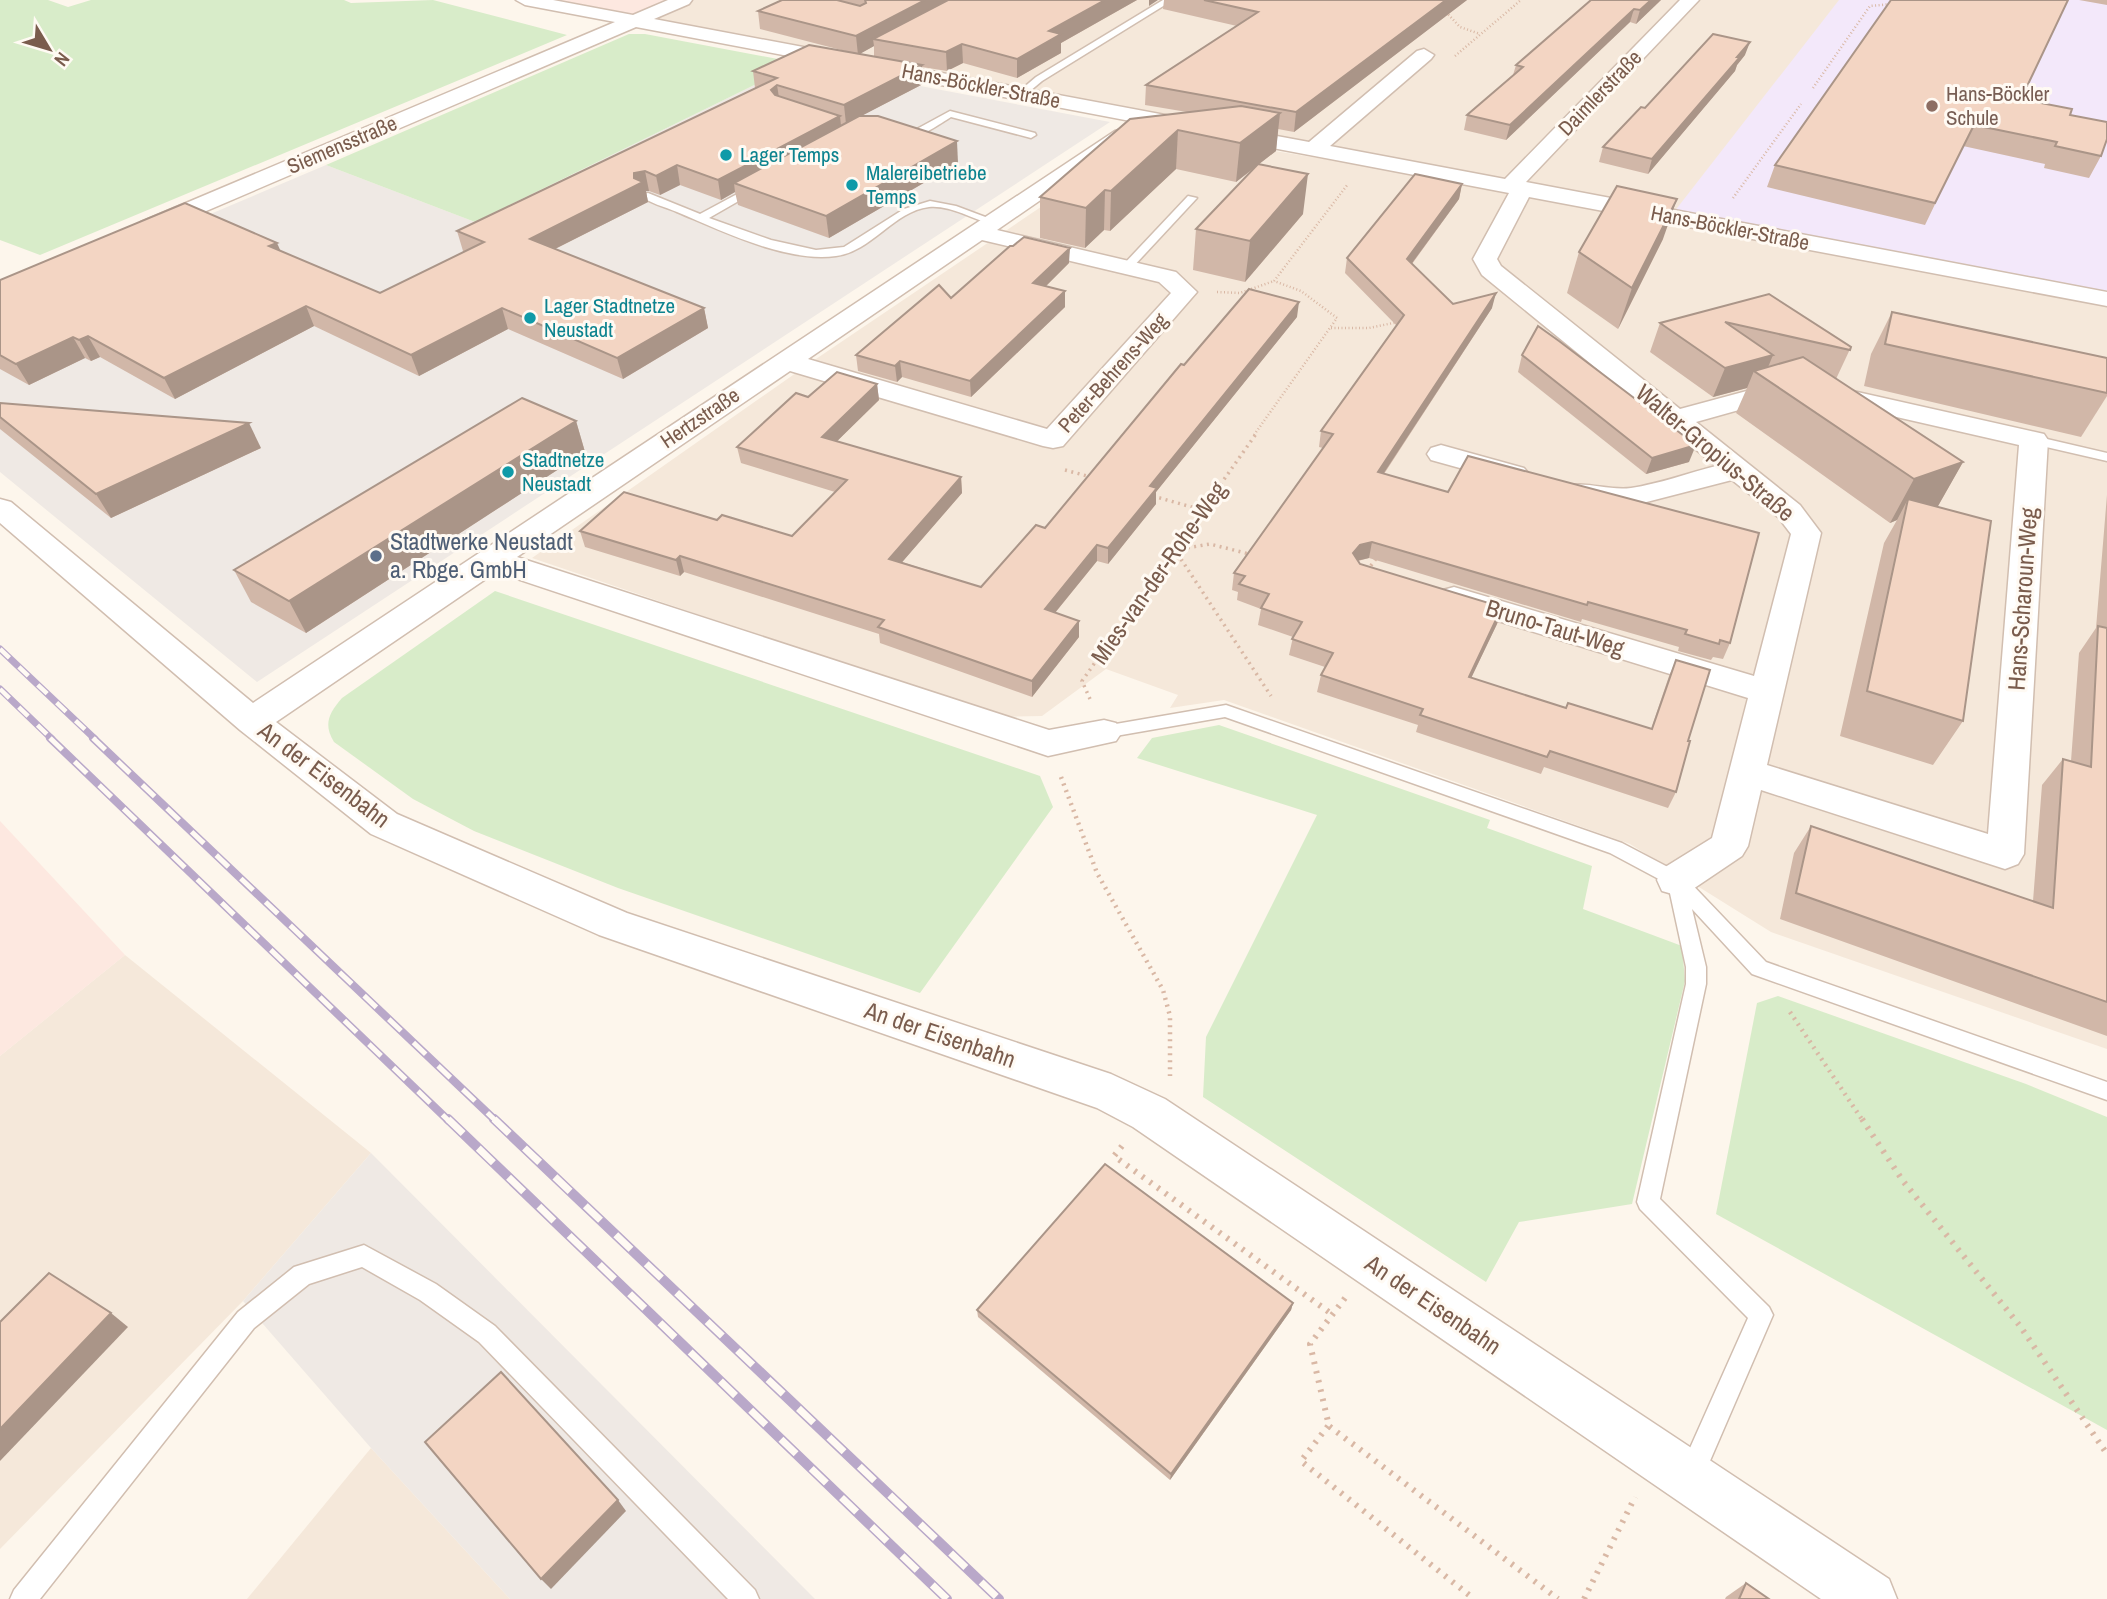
<svg xmlns="http://www.w3.org/2000/svg" width="2107" height="1599" viewBox="0 0 2107 1599" font-family="'Archivo Narrow',sans-serif">
<style>
.residential{fill:#f5e8da}
.commercial{fill:#fde8e0}
.industrial{fill:#efe9e4}
.education{fill:#f3e8fa}
.green{fill:#d8ecc9}
.lines{fill:none;stroke-linecap:round;stroke-linejoin:round}
.service-casing{stroke:#d1beb0;stroke-width:3}
.minor-casing{stroke:#d1beb0;stroke-width:3}
.path-far3{stroke:#d9b8a5;stroke-width:2.5;stroke-dasharray:1 2.5;stroke-linecap:butt}
.path-far2{stroke:#d9b8a5;stroke-width:3.5;stroke-dasharray:2 4.5;stroke-linecap:butt}
.path-far1{stroke:#d9b8a5;stroke-width:4.5;stroke-dasharray:2 5;stroke-linecap:butt}
.path{stroke:#d9b8a5;stroke-width:6;stroke-dasharray:2.5 7;stroke-linecap:butt}
.service{fill:#fff;fill-rule:evenodd}
.minor{fill:#fff;fill-rule:evenodd}
.rail-far2-casing{stroke:#b9a8c9;stroke-width:7}
.rail-far1-casing{stroke:#b9a8c9;stroke-width:8}
.rail-casing{stroke:#b9a8c9;stroke-width:10}
.rail-far2{stroke:#fffaf3;stroke-width:4.5;stroke-dasharray:13;stroke-linecap:butt}
.rail-far1{stroke:#fffaf3;stroke-width:5;stroke-dasharray:17;stroke-linecap:butt}
.rail{stroke:#fffaf3;stroke-width:7;stroke-dasharray:21;stroke-linecap:butt}
.wall{fill:#d1b7a8;fill-rule:evenodd}
.shaded-wall{fill:#aa9588}
.building{fill:#f3d5c3;stroke:#aa9588;stroke-width:2}
.education-dot{fill:#8d6e63;stroke:#fffaf3;stroke-width:2.5}
.culture-dot{fill:#0f9aa8;stroke:#fffaf3;stroke-width:2.5}
.service-dot{fill:#5c6f8a;stroke:#fffaf3;stroke-width:2.5}
.labels{text-anchor:middle;stroke-width:6;stroke-linejoin:round;paint-order:stroke}
.far-street-label{font-size:21px;fill:#7a5c4d;stroke:#fffaf3}
.far-education-label{font-size:21px;fill:#785e54;stroke:#fffaf3;text-anchor:start}
.far-culture-label{font-size:21px;fill:#0d838f;stroke:#fffaf3;text-anchor:start}
.street-label{font-size:24px;fill:#7a5c4d;stroke:#fffaf3}
.service-label{font-size:24px;fill:#4e5e75;stroke:#fffaf3;text-anchor:start}
</style>
<rect width="100%" height="100%" fill="#fdf6ec"/>
<!-- residential -->
<g class="residential">
<polygon points="666,0 2107,0 2107,1049 1771,932 1630,844 1224,700 1170,708 1178,695 1106,669 1042,716 1000,717 532,558 813,361 1146,136 1176,135 1551,196 631,15"/>
<polygon points="125,955 371,1153 243,1301 0,1549 0,1056"/>
<polygon points="371,1448 510,1599 247,1599"/>
</g>
<!-- commercial -->
<g class="commercial">
<polygon points="550,0 666,0 631,15"/>
<polygon points="0,821 125,955 0,1056"/>
</g>
<!-- industrial -->
<g class="industrial">
<polygon points="799,63 1110,122 257,682 0,472 0,303 326,165 475,222"/>
<polygon points="371,1153 815,1599 510,1599 371,1448 243,1301"/>
</g>
<!-- education -->
<polygon class="education" points="1839,0 2107,0 2107,293 1674,212"/>
<!-- green -->
<g class="green">
<polygon points="0,0 48,0 68,7 91,0 344,0 351,3 433,0 567,35 40,255 0,240"/>
<polygon points="629,34 645,34 799,63 475,222 326,165"/>
<path d="M495,591L1040,776L1053,807L920,993L618,888L474,831L413,799L334,742C323,724 329,713 342,698Z"/>
<polygon points="1219,725 1490,820 1487,828 1592,866 1583,909 1682,946 1685,981 1632,1204 1519,1222 1486,1282 1203,1097 1206,1037 1317,815 1137,758 1152,738"/>
<polygon points="1778,996 2026,1084 2107,1117 2107,1430 1716,1214 1757,1003"/>
</g>
<g class="lines">
<defs>
<g id="service">
<polygon points="1163,0 1173,0 1042,81 1024,96 1016,94 1036,77"/>
<path d="M950,111L1035,133L1036,135L1031,138L951,117C936,126 913,145 896,134L915,130Z"/>
<path d="M754,185L763,187L709,218L771,240L816,250L844,247L904,209L930,201L956,206L996,221L991,224C972,219 950,205 929,207C894,211 871,252 836,256C787,263 722,231 677,212C665,207 649,203 639,195L648,193L700,214Z"/>
<polygon points="1188,196 1197,198 1131,269 1123,269 1123,265"/>
<polygon points="2034,436 2107,453 2107,461 2029,443 2029,437"/>
<polygon points="1226,705 1622,843 1683,875 1766,962 2107,1082 2107,1100 1752,974 1692,909 1706,967 1706,984 1660,1199 1769,1307 1773,1315 1700,1484 1691,1488 1682,1484 1678,1475 1748,1318 1640,1209 1637,1202 1686,984 1686,967 1668,884 1610,853 1225,717 1104,738 1096,732 1104,726"/>
<polygon points="364,1245 436,1284 495,1326 755,1590 759,1599 728,1599 479,1342 420,1300 362,1267 309,1284 254,1328 40,1599 10,1599 14,1590 238,1312 294,1267"/>
</g>
<g id="minor">
<path d="M516,0H553L633,15L668,0H692L689,4L654,19L1309,142L1417,51L1424,49L1434,55L1431,59L1330,146L1505,179L1680,0H1699L1526,182L2107,292V306L1529,197L1497,259L1501,266L1680,409L1795,378L2044,434L2048,440L2024,854L2018,864L2005,869L1761,790L1748,846L1742,856L1690,891L1676,895L1662,891L1657,880L1662,869L1712,838L1748,698L1443,604L1438,597L1443,590L1454,587L1754,676L1791,534L1778,517L1732,480L1631,506L1601,507L1567,498L1562,492L1567,486C1586,481 1609,491 1631,488C1659,484 1688,473 1716,466L1482,275L1473,259L1509,193L636,27L157,232H141L137,227L141,222L615,22L525,5ZM1796,394L2019,445L1988,834L1767,765L1821,533L1800,505L1696,422Z"/>
<path d="M1122,129L1129,131L1133,135L1129,139L997,230L1176,272L1197,292L1063,446L1053,448L1043,446L790,371L517,557L1049,730L1104,720L1116,723L1122,732L1116,741L1048,756L496,572L276,722L397,814L627,913L1111,1074L1165,1099L1889,1579L1897,1599H1821L1133,1127L1097,1108L599,935L371,834L240,730L0,523V499L11,502L253,703L1115,131ZM982,240L1159,282L1171,293L1047,429L808,359Z"/>
<polygon points="1441,445 1524,468 1529,474 1524,480 1514,483 1431,460 1427,454 1431,448"/>
</g>
</defs>
<!-- service casing -->
<use href="#service" class="service-casing"/>
<!-- minor casing -->
<use href="#minor" class="minor-casing"/>
<!-- path-far3 -->
<g class="path-far3">
<polyline points="1446,12 1460,27 1480,34"/>
<polyline points="1455,56 1521,0"/>
<polyline points="1813,88 1870,6 1892,4"/>
<polyline points="1733,198 1801,104"/>
<polyline points="1274,281 1348,184"/>
<polyline points="1217,292 1240,293 1274,281"/>
<polyline points="1331,328 1369,328 1398,322"/>
<polyline points="1254,435 1337,318 1301,291 1274,281"/>
</g>
<!-- path-far2 -->
<g class="path-far2">
<polyline points="1065,470 1091,477"/>
<polyline points="1153,496 1202,510"/>
<polyline points="1253,555 1210,544 1175,550 1271,696"/>
<polyline points="1367,571 1378,556"/>
<polyline points="1090,699 1082,681 1256,434"/>
</g>
<!-- path-far1 -->
<g class="path-far1">
<polyline points="1061,777 1097,873 1163,990 1170,1016 1170,1076"/>
<polyline points="1790,1012 1863,1121"/>
</g>
<!-- path -->
<g class="path">
<polyline points="1862,1119 1903,1181 2020,1326 2107,1454"/>
<polyline points="1122,1146 1114,1156 1333,1315"/>
<polyline points="1345,1298 1310,1344 1329,1426 1558,1599"/>
<polyline points="1328,1426 1301,1461 1474,1599"/>
<polyline points="1584,1599 1635,1497"/>
</g>
<!-- service -->
<use href="#service" class="service"/>
<!-- minor -->
<use href="#minor" class="minor"/>
<defs>
<g id="rail-far2">
<polyline points="0,649 95,739"/>
<polyline points="0,689 52,739"/>
</g>
<g id="rail-far1">
<polyline points="50,738 449,1121"/>
<polyline points="93,738 496,1121"/>
</g>
<g id="rail">
<polyline points="448,1119 947,1599"/>
<polyline points="494,1119 999,1599"/>
</g>
</defs>
<!-- rail-far2 casing -->
<use href="#rail-far2" class="rail-far2-casing"/>
<!-- rail-far1 casing -->
<use href="#rail-far1" class="rail-far1-casing"/>
<!-- rail casing -->
<use href="#rail" class="rail-casing"/>
<!-- rail-far2 -->
<use href="#rail-far2" class="rail-far2"/>
<!-- rail-far1 -->
<use href="#rail-far1" class="rail-far1"/>
<!-- rail -->
<use href="#rail" class="rail"/>
</g>
<!-- wall -->
<g class="wall">
<path d="M782,0H1137L1061,43V53L1017,78L963,63L947,71L922,67L923,84L861,116L958,163L829,238L738,205L735,192L721,200L680,185L660,195L649,191H646L648,202L555,249L704,308L708,328L623,379L508,329L419,376L314,326L175,399L100,357L91,361L85,358L29,385L0,369V280L281,251L380,293L465,252L463,251L457,231L755,88L753,71L845,51L760,29L758,11ZM874,46V57L859,54Z"/>
<polygon points="1164,0 1467,0 1294,132 1278,129 1276,151 1259,164 1303,214 1245,282 1193,270 1196,229 1254,168 1236,182 1176,169 1110,231 1104,230 1085,248 1040,238 1040,197 1187,112 1145,105 1146,85 1237,26 1163,9"/>
<polygon points="1591,0 1661,0 1636,24 1630,22 1506,140 1464,130 1467,115 1513,75 1516,65"/>
<polygon points="2079,0 2107,0 2107,5"/>
<polygon points="1745,55 1737,65 1735,71 1648,174 1599,162 1603,147 1645,108"/>
<polygon points="2021,99 2070,115 2101,156 2089,178 2044,168 2045,164 1963,146 1925,225 1767,187 1775,165"/>
<polygon points="1462,184 1459,199 1412,264 1453,304 1492,308 1384,474 1730,643 1723,659 1713,657 1711,660 1678,651 1679,647 1582,619 1581,622 1369,558 1358,561 1360,564 1502,607 1497,624 1471,678 1566,708 1651,729 1669,676 1676,660 1688,741 1676,792 1668,808 1544,767 1541,774 1416,732 1418,725 1317,692 1321,675 1325,667 1289,655 1293,637 1258,625 1261,609 1237,600 1238,592 1232,590 1234,573 1323,448 1319,447 1321,431 1397,326 1345,273 1347,258"/>
<polygon points="1663,239 1618,329 1567,293 1579,252"/>
<polygon points="1069,263 1046,286 1065,291 1065,307 971,397 902,377 897,382 858,371 856,355"/>
<polygon points="1769,294 1851,347 1836,379 1963,462 1938,506 1936,506 1963,721 1933,765 1840,736 1884,543 1897,520 1890,523 1736,413 1747,388 1713,397 1650,352 1660,323"/>
<polygon points="1892,312 2107,358 2107,396 2081,437 1864,386 1871,354"/>
<polygon points="1297,317 1156,492 1156,504 1108,564 1097,561 1055,613 1079,621 1079,637 1032,697 880,643 879,634 684,572 680,576 585,547 580,531 717,520 792,536 835,492 741,463 737,447 808,397 877,384 879,400 837,441 961,477 962,493 902,562 981,587 1045,528 1184,365"/>
<polygon points="1522,355 1689,462 1646,474 1518,372"/>
<polygon points="0,403 261,448 111,518 0,429"/>
<polygon points="576,421 585,452 306,633 251,602 234,570"/>
<polygon points="2107,495 2107,1036 1780,919 1794,853 1811,826 2033,901 2042,785 2063,759 2071,761 2079,653 2096,628"/>
<polygon points="1293,1303 1291,1310 1170,1480 978,1317 977,1310"/>
<polygon points="1746,1583 1769,1599 1725,1599 1726,1597"/>
</g>
<!-- shaded-wall -->
<g class="shaded-wall">
<polygon points="925,0 961,0 873,39 874,46 858,55 856,36"/>
<polygon points="1105,0 1137,0 1061,43 1061,53 1017,78 1017,59 1049,31"/>
<polygon points="1149,0 1158,0 1149,6"/>
<polygon points="1446,0 1467,0 1294,132 1296,112"/>
<polygon points="1651,0 1661,0 1636,24 1640,10"/>
<polygon points="1634,9 1630,22 1506,140 1510,125"/>
<polygon points="1750,42 1745,55 1737,65 1735,71 1648,174 1652,159"/>
<polygon points="962,44 963,63 947,71 946,52"/>
<polygon points="922,65 923,84 846,124 844,105"/>
<polygon points="777,85 780,104 771,90"/>
<polygon points="1280,113 1276,151 1236,182 1240,143"/>
<polygon points="840,116 842,135 734,183 735,192 721,200 718,180"/>
<polygon points="1178,130 1176,169 1110,231 1111,191"/>
<polygon points="957,141 958,163 829,238 826,216"/>
<polygon points="677,165 680,185 660,195 656,176"/>
<polygon points="645,171 649,191 646,191 648,202 535,259 530,239 634,178 634,173"/>
<polygon points="1308,174 1303,214 1245,282 1250,241"/>
<polygon points="1462,184 1459,199 1404,274 1407,259"/>
<polygon points="1105,190 1104,230 1085,248 1086,208"/>
<polygon points="1677,199 1663,239 1618,329 1632,288"/>
<polygon points="277,243 286,263 269,246"/>
<polygon points="1070,248 1069,263 1033,299 1033,283"/>
<polygon points="1065,291 1065,307 971,397 970,381"/>
<polygon points="1496,293 1492,308 1374,488 1378,472"/>
<polygon points="1299,302 1297,317 1156,492 1156,504 1108,564 1108,548 1150,486"/>
<polygon points="306,306 314,326 175,399 164,378"/>
<polygon points="502,308 508,329 419,376 411,355"/>
<polygon points="704,308 708,328 623,379 617,358"/>
<polygon points="88,336 100,357 91,361 79,340"/>
<polygon points="73,337 85,358 29,385 16,364"/>
<polygon points="1773,355 1764,377 1754,371 1747,388 1713,397 1725,368"/>
<polygon points="900,361 902,377 897,382 895,366"/>
<polygon points="877,384 879,400 825,453 822,437"/>
<polygon points="576,421 585,452 306,633 289,601"/>
<polygon points="249,423 261,448 111,518 96,494"/>
<polygon points="1696,445 1689,462 1646,474 1652,458"/>
<polygon points="1963,462 1938,506 1904,518 1908,499 1897,520 1890,523 1914,479"/>
<polygon points="961,477 962,493 891,575 889,559"/>
<polygon points="1372,542 1369,558 1356,561 1353,553 1360,545"/>
<polygon points="1097,545 1097,561 1045,625 1045,609"/>
<polygon points="680,556 684,572 680,576 676,560"/>
<polygon points="1502,607 1497,624 1464,693 1469,677"/>
<polygon points="1079,621 1079,637 1032,697 1032,681"/>
<polygon points="1293,1303 1291,1310 1170,1480 1171,1474"/>
<polygon points="111,1313 128,1327 0,1461 0,1429"/>
<polygon points="618,1500 626,1511 551,1589 541,1579"/>
</g>
<!-- building -->
<g class="building">
<polygon points="782,0 837,0 860,6 866,3 865,0 925,0 856,36 758,11"/>
<polygon points="948,0 1105,0 1049,31 1061,34 1017,59 962,44 946,52 873,39"/>
<polygon points="1204,0 1446,0 1296,112 1146,85 1258,12"/>
<polygon points="1591,0 1651,0 1640,10 1634,9 1510,125 1467,115 1523,67 1516,65"/>
<polygon points="1891,0 2068,0 2021,99 2072,109 2070,115 2107,122 2107,139 2101,156 2055,146 2057,142 1974,125 1935,203 1775,165"/>
<polygon points="1713,34 1750,42 1737,57 1740,57 1652,159 1603,147 1641,107 1645,108"/>
<polygon points="809,45 922,65 844,105 777,85 771,90 775,95 840,116 718,180 677,165 656,176 645,171 634,173 634,178 643,182 530,239 704,308 617,358 502,308 411,355 306,306 164,378 88,336 79,340 73,337 16,364 0,355 0,280 185,203 277,243 269,246 380,293 484,242 457,231 777,78 753,71"/>
<polygon points="1241,106 1280,113 1240,143 1178,130 1111,191 1105,190 1086,208 1040,197 1130,119"/>
<polygon points="859,116 878,116 957,141 826,216 734,183"/>
<polygon points="1258,164 1308,174 1250,241 1196,229"/>
<polygon points="1415,174 1462,184 1407,259 1453,304 1496,293 1378,472 1448,492 1468,456 1759,533 1730,643 1720,640 1719,644 1685,634 1687,630 1588,602 1587,605 1372,542 1360,545 1353,553 1360,564 1502,607 1469,677 1566,708 1568,703 1652,729 1676,660 1710,670 1688,741 1690,741 1676,792 1550,751 1547,757 1420,715 1423,709 1321,675 1333,653 1292,639 1302,622 1261,608 1269,594 1239,584 1245,576 1234,573 1333,434 1321,431 1404,315 1347,258"/>
<polygon points="1617,186 1677,199 1632,288 1579,252"/>
<polygon points="1024,237 1070,248 1033,283 1065,291 970,381 900,361 895,366 856,355 939,285 951,298 1010,246 1013,246"/>
<polygon points="1249,289 1299,302 1150,486 1157,488 1108,548 1097,545 1045,609 1079,621 1032,681 878,627 884,620 680,556 676,560 580,531 624,492 717,520 722,515 792,536 847,480 737,447 796,393 808,397 837,372 877,384 822,437 961,477 889,559 981,587 1036,525 1045,528 1181,364 1184,365"/>
<polygon points="1769,294 1851,347 1850,350 1725,322 1773,355 1725,368 1660,323"/>
<polygon points="1892,312 2107,358 2107,393 1885,344"/>
<polygon points="1538,326 1559,341 1696,445 1652,458 1522,355"/>
<polygon points="1803,357 1963,462 1914,479 1754,371"/>
<polygon points="522,398 576,421 289,601 234,570"/>
<polygon points="0,403 249,423 96,494 0,417"/>
<polygon points="1908,499 1991,521 1963,721 1867,691"/>
<polygon points="2098,626 2107,628 2107,1002 1796,893 1811,826 2053,908 2063,759 2091,767"/>
<polygon points="1105,1164 1293,1303 1171,1474 977,1310"/>
<polygon points="49,1273 111,1313 0,1429 0,1322"/>
<polygon points="501,1372 618,1500 541,1579 425,1442"/>
<polygon points="1746,1583 1769,1599 1739,1599"/>
</g>
<!-- markers -->
<circle class="education-dot" cx="1932" cy="106" r="7"/>
<g class="culture-dot">
<circle cx="726" cy="155" r="7"/>
<circle cx="852" cy="185" r="7"/>
<circle cx="530" cy="318" r="7"/>
<circle cx="508" cy="472" r="7"/>
</g>
<circle class="service-dot" cx="376" cy="556" r="7"/>
<g class="labels">
<!-- far-street labels -->
<g class="far-street-label">
<text transform="translate(981 86) rotate(11)" y="7">Hans-Böckler-Straße</text>
<text transform="translate(1600 93) rotate(-46)" y="7">Daimlerstraße</text>
<text transform="translate(342 145) rotate(-23)" y="7">Siemensstraße</text>
<text transform="translate(1730 228) rotate(11)" y="7">Hans-Böckler-Straße</text>
<text transform="translate(1113 373) rotate(-48)" y="7">Peter-Behrens-Weg</text>
<text transform="translate(700 418) rotate(-34)" y="7">Hertzstraße</text>
</g>
<!-- far-education labels -->
<g class="far-education-label">
<text x="1946" y="101">Hans-Böckler<tspan x="1946" dy="24">Schule</tspan></text>
</g>
<!-- far-culture labels -->
<g class="far-culture-label">
<text x="740" y="162">Lager Temps</text>
<text x="866" y="180">Malereibetriebe<tspan x="866" dy="24">Temps</tspan></text>
<text x="544" y="313">Lager Stadtnetze<tspan x="544" dy="24">Neustadt</tspan></text>
<text x="522" y="467">Stadtnetze<tspan x="522" dy="24">Neustadt</tspan></text>
</g>
<!-- street labels -->
<g class="street-label">
<text transform="translate(1715 453) rotate(40)" y="8">Walter-Gropius-Straße</text>
<text transform="translate(1159 573) rotate(-55)" y="8">Mies-van-der-Rohe-Weg</text>
<text transform="translate(2023 599) rotate(-86)" y="8">Hans-Scharoun-Weg</text>
<text transform="translate(1555 628) rotate(17)" y="8">Bruno-Taut-Weg</text>
<text transform="translate(324 775) rotate(37)" y="8">An der Eisenbahn</text>
<text transform="translate(940 1035) rotate(19)" y="8">An der Eisenbahn</text>
<text transform="translate(1433 1305) rotate(34)" y="8">An der Eisenbahn</text>
</g>
<!-- service labels -->
<g class="service-label">
<text x="390" y="550">Stadtwerke Neustadt<tspan x="390" dy="28">a. Rbge. GmbH</tspan></text>
</g>
</g>
<!-- north arrow -->
<g transform="translate(49 49) rotate(128)" stroke="#fffaf3" stroke-width="5" paint-order="stroke">
<path d="M0-5L12 26L0 18L-12 26Z" fill="#7a5c4d"/>
<text y="-10" font-size="19" font-weight="bold" text-anchor="middle" fill="#7a5c4d">N</text>
</g>
</svg>
